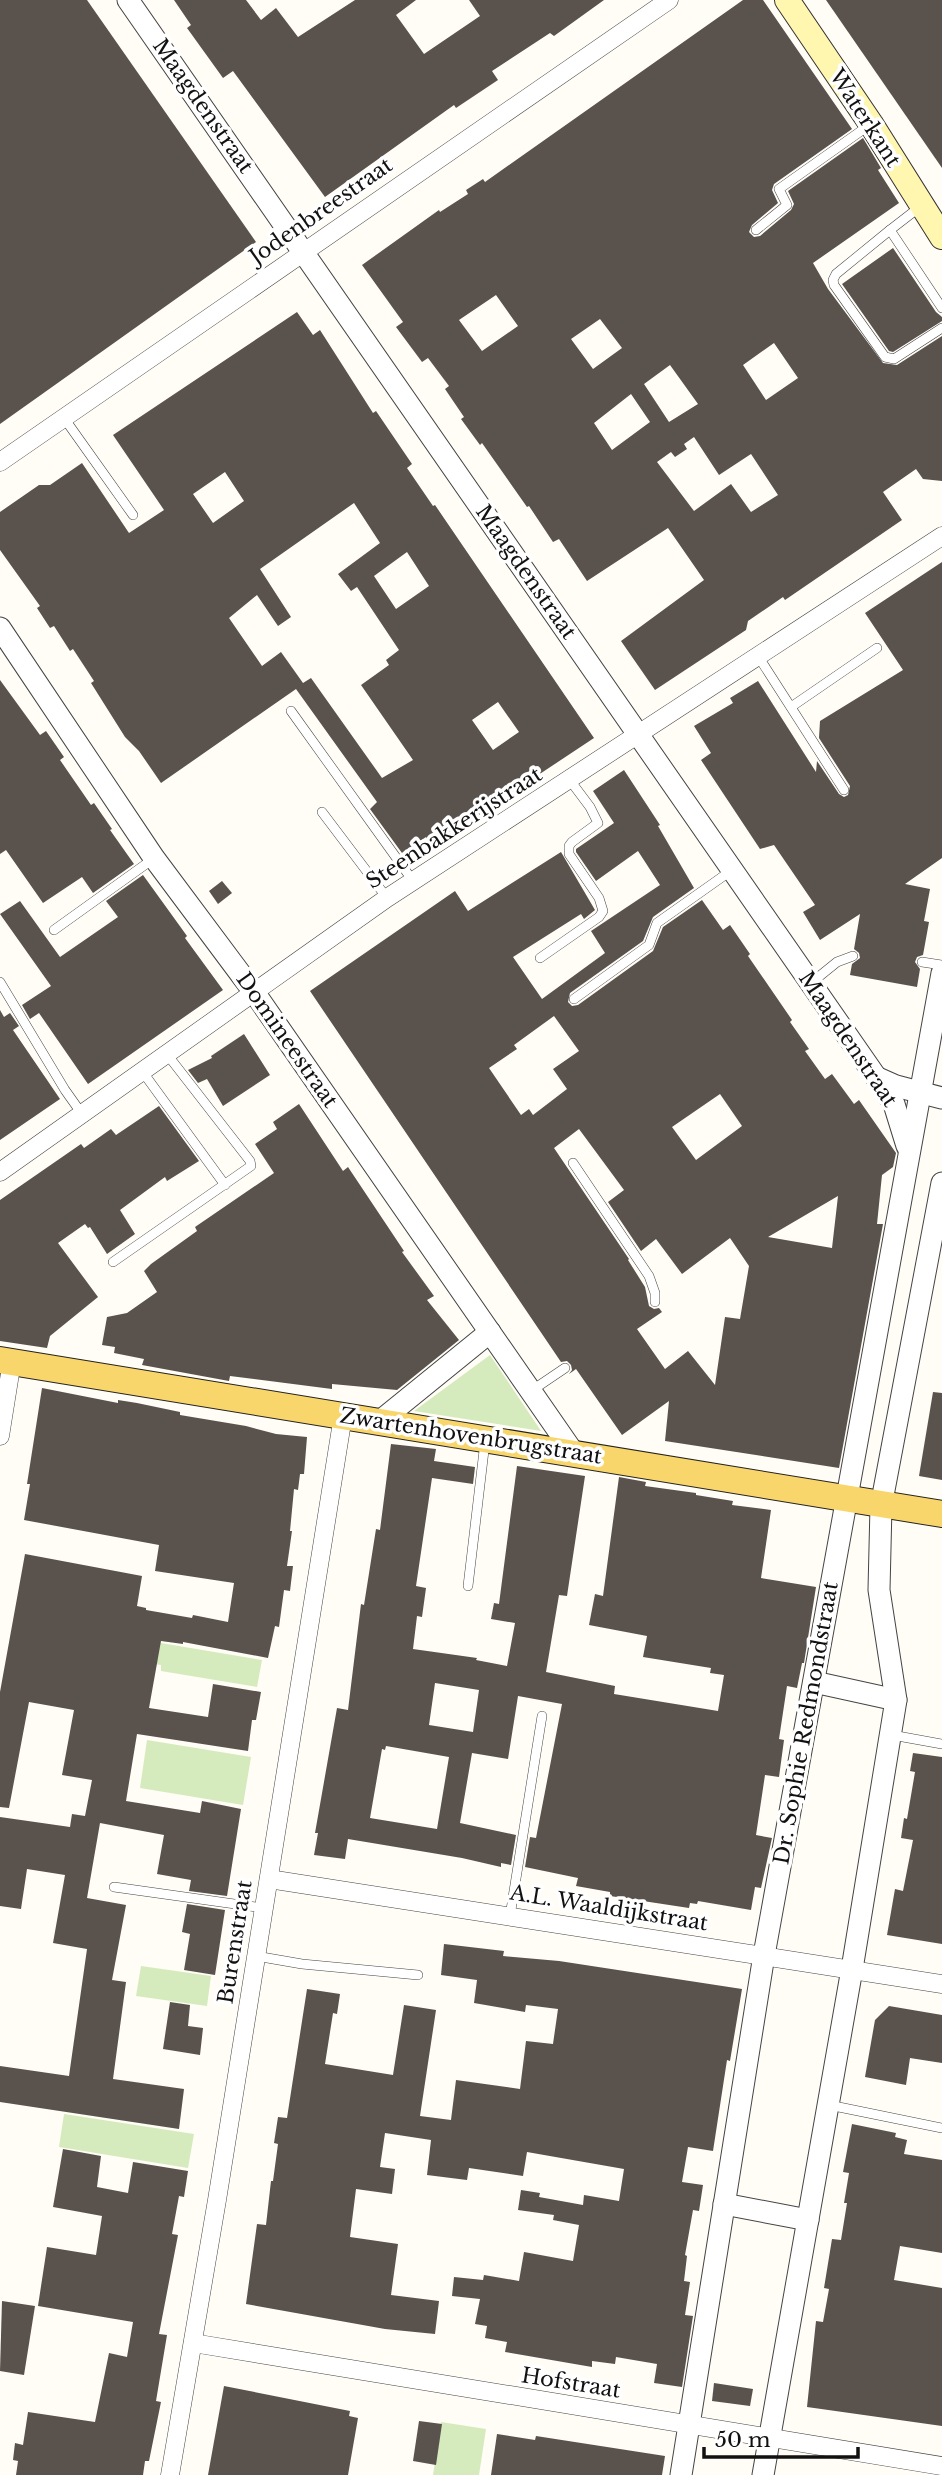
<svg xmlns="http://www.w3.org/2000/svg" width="942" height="2475" viewBox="0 0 942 2475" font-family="'Libre Baskerville',serif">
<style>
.green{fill:#d5ebbd}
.building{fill:#5a524d;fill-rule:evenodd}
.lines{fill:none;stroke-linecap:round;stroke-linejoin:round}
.service-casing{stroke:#444;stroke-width:10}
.minor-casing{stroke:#444;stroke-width:19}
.tertiary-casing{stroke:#444;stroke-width:23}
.secondary-casing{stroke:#333;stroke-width:26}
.primary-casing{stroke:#222;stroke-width:28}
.service{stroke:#fff;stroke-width:9}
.minor{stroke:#fff;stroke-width:18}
.tertiary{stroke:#fff;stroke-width:21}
.secondary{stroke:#fff6b0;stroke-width:24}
.primary{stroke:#f9d66b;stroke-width:26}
.labels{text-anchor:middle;stroke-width:7;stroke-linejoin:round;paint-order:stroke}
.street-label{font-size:21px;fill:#111;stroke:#fff}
</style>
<rect width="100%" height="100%" fill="#fffdf5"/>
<!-- green -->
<g class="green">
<polygon points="490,1355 541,1431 414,1411"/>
<polygon points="143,1640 262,1660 257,1687 161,1671 161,1665 140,1662"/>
<polygon points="147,1740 251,1757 243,1805 140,1788"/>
<polygon points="141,1966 211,1976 207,2006 136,1996"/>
<polygon points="64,2114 194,2134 188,2168 59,2147"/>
<polygon points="441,2422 486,2429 479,2475 433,2475"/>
</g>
<!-- building -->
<g class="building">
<polygon points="0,0 87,0 256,242 0,424"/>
<polygon points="174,0 246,0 261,20 276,8 298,37 355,0 416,0 396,15 424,54 480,16 469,0 604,0 554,36 550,33 492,71 498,80 456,108 454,105 325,197 233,71 223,78 187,28 191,25"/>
<path d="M743,0H763L852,129L774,184L772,190L778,203L752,225L749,232L754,237L760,236L791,210L794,204L788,191L863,138L881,168L878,170L899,203L813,263L828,289L883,363L897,365L942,336V481L923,479L916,469L883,492L902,520L785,600L783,597L748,621L746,630L655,690L621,641L704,580L668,528L587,581L559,539L553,542L529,506L527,507L482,443L480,445L461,419L464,417L445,389L449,386L428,358L422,362L396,327L403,322L362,265L439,210L440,212L468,194L466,190L483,179L485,182ZM496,295L518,326L482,351L459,320ZM600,319L622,348L593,369L571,339ZM774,343L798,378L766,400L743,365ZM670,365L698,404L669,422L644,384ZM631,394L650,422L612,450L594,423ZM694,437L719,475L751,454L778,495L751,512L731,484L694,511L657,462L671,452L675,457L687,449L684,444Z"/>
<polygon points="826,0 942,0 942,168"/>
<polygon points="893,248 936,312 942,317 942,321 893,352 889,351 842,284"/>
<path d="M297,312L313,335L320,330L373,413L376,411L412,464L407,468L433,506L435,505L594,738L484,811L461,829L432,846L426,837L402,853L370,809L377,802L296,689L161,783L139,751L125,737L91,683L94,681L73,649L70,651L54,626L50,628L37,608L40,606L0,550V512L39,485H50L82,463L129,533L164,510L113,435ZM225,472L244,501L213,523L193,494ZM354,503L380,543L338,574L351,591L357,587L399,650L386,660L389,665L361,685L413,760L382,778L311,678L303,683L281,652L262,666L229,618L257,595L278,626L291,617L260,569ZM407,552L429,586L396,609L374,576ZM498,702L519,732L493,750L472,720Z"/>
<polygon points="942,562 942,858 905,884 930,889 924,921 929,922 923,955 917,957 915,962 920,969 917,987 850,975 852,964 860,958 859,953 854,949 860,914 820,940 803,912 815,905 774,845 760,849 701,760 711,753 694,726 733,703 730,698 758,681 816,772 817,761 839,794 844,797 848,795 850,786 819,738 820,721 903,670 865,613"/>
<polygon points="0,680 40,735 46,731 64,757 60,760 91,805 94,803 112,829 110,830 134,864 93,893 82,877 43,903 6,850 0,854"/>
<path d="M624,770L660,825L658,826L694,888L653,917L643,941L570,993L568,1002L572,1006L578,1005L653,951L663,927L702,900L723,930L730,925L750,954L748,956L792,1020L790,1022L809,1049L805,1051L825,1079L832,1074L854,1104L859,1100L896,1153L893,1167L882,1175L877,1224H883L839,1468L665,1441L669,1401L622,1435L576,1369L569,1374L572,1370L571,1365L567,1361L561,1362L310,991L455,891L468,911L561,852L595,910L584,919L581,914L513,957L542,999L605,953L591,931L660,885L638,851L596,881L576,852V849L614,823L593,791ZM554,1016L579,1051L553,1069L567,1089L533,1115L529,1109L521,1115L489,1068L517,1049L514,1045ZM720,1094L742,1126L696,1160L672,1127ZM579,1129L624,1190L608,1202L641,1251L656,1239L682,1274L730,1238L749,1266L740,1319L725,1317L715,1385L688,1351L665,1369L637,1329L662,1312L659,1308L654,1309L649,1306L645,1287L628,1260L629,1259L554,1148ZM838,1196L832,1248L768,1237Z"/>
<polygon points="143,875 187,936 185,938 223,990 88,1084 39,1013 30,1019 22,1005 51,986 0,914 20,901 60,957 118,917 106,901"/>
<polygon points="222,881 232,893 218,904 209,891"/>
<polygon points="0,1010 4,1017 10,1013 19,1026 13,1030 60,1099 0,1140"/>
<polygon points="244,1034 270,1075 223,1106 207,1079 198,1083 188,1070 212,1058 211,1056"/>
<polygon points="299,1104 343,1171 348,1167 404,1251 402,1252 434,1296 427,1300 459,1340 397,1390 332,1384 332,1389 230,1376 229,1381 142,1365 144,1359 114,1353 115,1347 102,1345 107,1317 127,1313 157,1292 144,1271 151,1264 197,1231 195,1227 274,1173 255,1144 277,1129 273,1122"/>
<polygon points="159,1106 199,1161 167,1181 165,1177 120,1210 135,1234 107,1254 90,1227 88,1228 85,1224 58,1243 98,1297 50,1336 47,1348 0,1341 0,1200 81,1144 84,1148 111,1129 116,1135"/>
<polygon points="42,1388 118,1403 118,1400 137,1403 180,1412 180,1415 246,1426 276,1434 307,1437 304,1474 300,1474 298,1490 294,1489 290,1531 292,1531 287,1566 293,1566 290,1591 284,1590 279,1627 275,1626 268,1658 183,1642 183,1644 161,1641 149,1708 208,1717 213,1684 261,1692 256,1720 252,1720 248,1751 137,1734 126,1801 200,1813 202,1801 241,1809 227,1896 189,1891 191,1880 157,1874 164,1835 100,1823 87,1898 126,1905 112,1980 126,1982 113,2079 184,2089 179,2129 0,2102 0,2066 69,2076 87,1949 53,1943 65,1875 27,1869 21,1909 0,1906 0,1817 70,1827 72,1814 85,1816 92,1780 62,1775 74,1710 29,1702 9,1808 0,1807 0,1692 25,1554 142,1576 137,1606 146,1608 146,1610 192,1618 193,1615 228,1622 234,1583 155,1571 159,1545 24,1520 30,1484 27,1484"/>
<polygon points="933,1392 942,1393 942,1480 919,1476"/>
<path d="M391,1444L436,1449L434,1461L475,1467L473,1484L432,1478L416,1586L426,1588L422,1617L417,1616L413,1649L477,1658L476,1660L507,1666L515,1623L491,1619L494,1603L499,1604L517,1466L585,1476L567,1596L559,1595L546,1672L615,1686L614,1694L718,1711L724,1675L710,1673L711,1668L643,1657L647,1636L589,1625L595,1594L603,1596L619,1477L646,1482L645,1486L696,1493V1495L733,1501L732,1505L771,1510L761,1578L816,1587L804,1663H802L797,1688L787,1686L779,1739L784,1740L779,1777L765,1775L756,1835L772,1838L761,1888L755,1887L751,1910L698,1901L697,1904L690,1903L689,1908L610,1896V1892L576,1886L578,1878L525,1867L530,1837L536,1838L562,1704L518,1696L508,1759L472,1753L460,1823L516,1835L511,1865L501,1863V1867L462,1858L348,1839L345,1859L314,1855L318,1833H315L337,1708L348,1710L361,1604L364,1605L376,1529L380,1530ZM435,1683L479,1690L473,1732L429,1725ZM386,1746L449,1757L437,1829L370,1818L382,1749L385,1750Z"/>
<polygon points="913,1753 942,1757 942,1944 887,1935 895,1889 903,1891 913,1840 901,1838 904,1818 907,1819 915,1772 910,1771"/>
<polygon points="187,1904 225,1910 215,1975 184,1970 190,1934 182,1932"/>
<polygon points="444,1944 504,1951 503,1956 559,1961 742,1989 730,2061 727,2060 713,2151 688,2147 682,2182 703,2185 699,2211 693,2210 685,2255 687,2256 684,2281 690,2282 685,2315 693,2316 682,2387 654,2383 657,2364 616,2357 615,2364 592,2361 592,2367 505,2352 507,2342 485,2338 487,2326 475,2324 480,2299 452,2296 454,2277 483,2280 484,2275 519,2281 524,2252 573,2261 579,2225 553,2220 554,2215 518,2210 521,2190 540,2193 539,2197 583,2205 584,2195 619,2201 624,2169 527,2152 523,2176 469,2168 467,2180 427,2175 431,2140 385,2133 380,2167 395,2169 392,2194 356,2189 350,2237 398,2244 391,2295 439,2301 435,2334 385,2329 246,2304 257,2224 266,2225 271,2181 273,2181 278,2144 274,2143 278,2117 287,2118 307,1989 340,1994 337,2014 333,2013 325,2064 393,2075 404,2005 436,2010 420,2116 451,2120 456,2080 520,2089 526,2041 553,2044 558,2009 526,2005 525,2012 474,2003 477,1980 441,1975"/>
<polygon points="170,2002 190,2005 188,2026 203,2028 200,2055 163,2049"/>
<polygon points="889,2006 942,2015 942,2063 910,2058 906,2085 865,2077 875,2020"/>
<polygon points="852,2124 896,2133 895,2137 907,2140 904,2154 942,2160 942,2253 900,2246 894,2280 942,2288 942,2426 807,2407 816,2321 823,2322 829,2289 824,2288 832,2239 841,2240 847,2203 844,2203 849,2173 843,2172"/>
<polygon points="63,2149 101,2156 97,2187 128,2193 133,2162 188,2171 184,2197 179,2196 172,2234 178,2235 159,2334 167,2335 156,2401 161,2402 149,2461 145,2461 143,2475 16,2475 18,2461 13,2460 15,2443 23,2445 28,2412 95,2422 109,2353 127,2357 133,2322 38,2306 47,2247 96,2255 102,2216 53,2207"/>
<polygon points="2,2301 35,2306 24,2375 0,2371"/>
<polygon points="714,2383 753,2389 750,2406 712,2401"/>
<polygon points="224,2386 350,2411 349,2416 358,2418 348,2475 208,2475"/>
<polygon points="419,2421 442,2424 436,2465 413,2461"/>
<polygon points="497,2434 535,2440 536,2436 665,2456 662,2475 491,2475"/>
</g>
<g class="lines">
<defs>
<g id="service">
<polyline points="756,230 787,205 779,189 868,126"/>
<polyline points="890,230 921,206"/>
<polyline points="942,308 890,230 836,274 833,280 834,285 885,357 894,359 942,328"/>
<polyline points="64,418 133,515"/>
<polyline points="758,656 844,790"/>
<polyline points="791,707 877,648"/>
<polyline points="291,711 413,881"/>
<polyline points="322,812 387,898"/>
<polyline points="54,930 153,859"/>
<polyline points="540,958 599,917 603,911 599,898 569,854 569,846 572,842 598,823 590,807 569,779"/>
<polyline points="922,962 942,965"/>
<polyline points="0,982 65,1090 82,1114"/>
<polyline points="811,983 837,962 853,956"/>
<polyline points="574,999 649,945 657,923 732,870"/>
<polyline points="142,1071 225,1185"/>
<polyline points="573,1163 649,1276 655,1293 655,1302"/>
<polyline points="113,1262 251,1166 250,1161 166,1053"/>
<polyline points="531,1391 565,1368"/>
<polyline points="468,1586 485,1442"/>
<polyline points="892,1735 942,1744"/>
<polyline points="114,1887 263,1908"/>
<polyline points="510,1916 542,1716"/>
<polyline points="256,1956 302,1964 418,1975"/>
<polyline points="829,2105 942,2128"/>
</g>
<g id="minor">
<polyline points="0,462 669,0"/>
<polyline points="0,1172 387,898 942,536"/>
<polyline points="0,1436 12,1361"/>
<polyline points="269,1879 942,1984"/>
<polyline points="193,2343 942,2466"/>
<polyline points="170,2475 217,2200 343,1416"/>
</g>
<g id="tertiary">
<polyline points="128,0 876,1077 894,1104 907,1146"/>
<polyline points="0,628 154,858 254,992 573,1452"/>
<polyline points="878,1078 896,1086 942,1098"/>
<polyline points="383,1422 384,1418 490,1332"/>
<polyline points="814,1682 896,1700"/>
<polyline points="724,2204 808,2220"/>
<polyline points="681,2475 764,1955 942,973"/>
<polyline points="763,2475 852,1969 896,1700 879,1590 881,1506 942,1183"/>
</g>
<polyline id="secondary" points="787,0 871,124 942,237"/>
<polyline id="primary" points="0,1360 942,1514"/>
</defs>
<!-- service casing -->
<use href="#service" class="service-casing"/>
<!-- minor casing -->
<use href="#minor" class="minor-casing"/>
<!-- tertiary casing -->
<use href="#tertiary" class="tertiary-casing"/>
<!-- secondary casing -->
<use href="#secondary" class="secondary-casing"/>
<!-- primary casing -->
<use href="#primary" class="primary-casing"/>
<!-- service -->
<use href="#service" class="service"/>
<!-- minor -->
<use href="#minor" class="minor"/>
<!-- tertiary -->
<use href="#tertiary" class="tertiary"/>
<!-- secondary -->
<use href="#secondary" class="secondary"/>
<!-- primary -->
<use href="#primary" class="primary"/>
</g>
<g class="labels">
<!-- street labels -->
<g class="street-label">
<text transform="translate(203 106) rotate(55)" y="7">Maagdenstraat</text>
<text transform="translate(865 118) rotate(57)" y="7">Waterkant</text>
<text transform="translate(321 211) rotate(-35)" y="7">Jodenbreestraat</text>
<text transform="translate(526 572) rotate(55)" y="7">Maagdenstraat</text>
<text transform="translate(454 828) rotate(-33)" y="7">Steenbakkerijstraat</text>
<text transform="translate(848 1039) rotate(56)" y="7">Maagdenstraat</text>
<text transform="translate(287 1040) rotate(55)" y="7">Domineestraat</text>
<text transform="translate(471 1436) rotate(9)" y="7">Zwartenhovenbrugstraat</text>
<text transform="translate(806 1723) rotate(-80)" y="7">Dr. Sophie Redmondstraat</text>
<text transform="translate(609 1908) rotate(9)" y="7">A.L. Waaldijkstraat</text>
<text transform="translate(235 1942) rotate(-81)" y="7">Burenstraat</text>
<text transform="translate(571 2383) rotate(9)" y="7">Hofstraat</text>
</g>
</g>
<!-- scale -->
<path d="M704 2447v10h154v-10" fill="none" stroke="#111111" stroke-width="3.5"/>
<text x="715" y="2447" font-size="21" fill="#111111" stroke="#ffffff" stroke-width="5" paint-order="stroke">50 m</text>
</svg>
